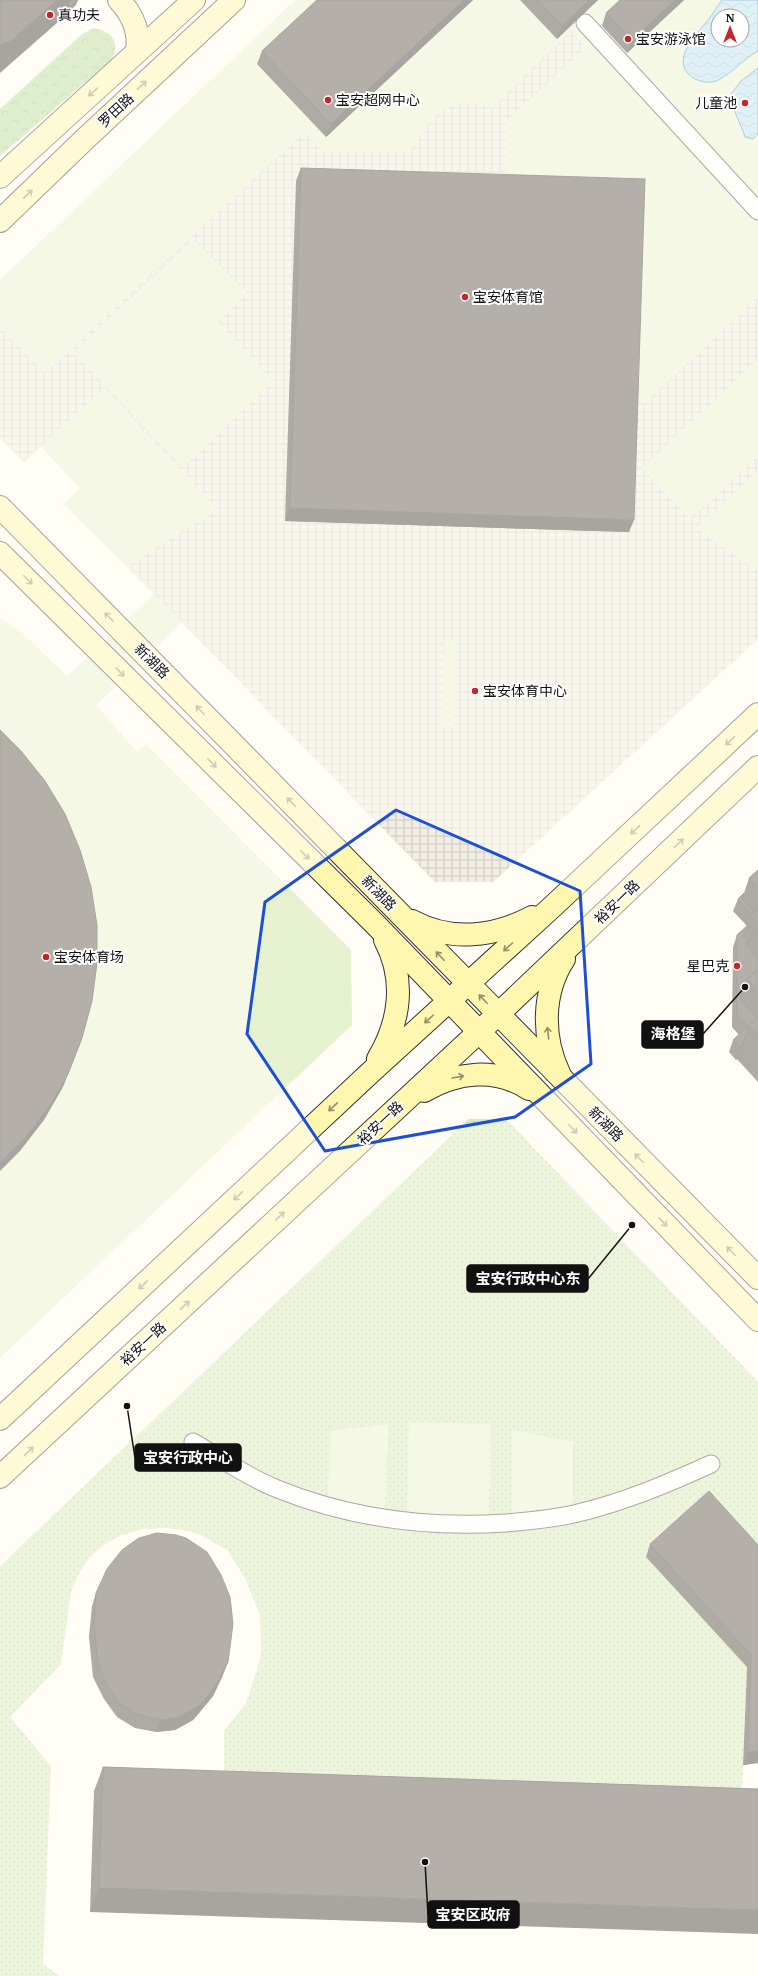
<svg xmlns="http://www.w3.org/2000/svg" width="758" height="1976" viewBox="0 0 758 1976" font-family="Merriweather,'Noto Sans SC',serif">
<style>
.forest{fill:url(#forest-crowns)}
.park{fill:url(#park-dots)}
.pitch{fill:#e6f2cf;fill-rule:evenodd}
.plaza{fill:url(#plaza-grid);fill-rule:evenodd}
.water{fill:url(#water-waves);stroke:#3f96cf;fill-rule:evenodd}
.lines{fill:none;stroke-linecap:round;stroke-linejoin:round}
.street-casing{stroke:#444;stroke-width:19}
.secondary-casing{stroke:#333;stroke-width:24}
.street{stroke:#fff;stroke-width:17}
.secondary{stroke:#fff6b0;stroke-width:22}
.wall{fill:#4d4742}
.shaded-wall{fill:#3f3936}
.building{fill:#5a524d;stroke:#3f3936}
.oneway{stroke:#948f68}
.marked{fill:none;stroke:#1d4ed8;stroke-width:3;stroke-linejoin:round}
.poi-dot{fill:#c4262e;stroke:#fff;stroke-width:1.5}
.labels{text-anchor:middle;stroke-width:4;stroke-linejoin:round;paint-order:stroke}
.poi-label{font-size:14px;fill:#111;stroke:#fff;text-anchor:start}
.street-label{font-size:14px;fill:#111;stroke:#fff}
.leader{fill:none;stroke:#111;stroke-width:1.5}
.callout-dot{fill:#111;stroke:#fff;stroke-width:1.5}
.callout{fill:#111;stroke:#111;stroke-width:1.5}
.callout-label{font-size:15px;text-anchor:middle;font-weight:bold;fill:#fff}
</style>
<defs>
<pattern id="forest-crowns" width="20" height="18" patternUnits="userSpaceOnUse"><rect width="20" height="18" fill="#b9dc9c"/><path d="M2 6a3 3 0 1 1 6 0M12 15a3 3 0 1 1 6 0" fill="none" stroke="#9ebc85"/></pattern>
<pattern id="park-dots" width="8" height="8" patternUnits="userSpaceOnUse"><rect width="8" height="8" fill="#d5ebbd"/><path d="M2 2h.1M6 6h.1" fill="none" stroke="#b6c8a1" stroke-width="1.8" stroke-linecap="round"/></pattern>
<pattern id="plaza-grid" width="8" height="8" patternUnits="userSpaceOnUse"><rect width="8" height="8" fill="#f1ede2"/><path d="M0 4h8M4 0v8" fill="none" stroke="#cecac1"/></pattern>
<pattern id="water-waves" width="16" height="10" patternUnits="userSpaceOnUse"><rect width="16" height="10" fill="#b9e0f7"/><path d="M0 5q4-4 8 0t8 0" fill="none" stroke="#9ebfd3"/></pattern>
</defs>
<rect width="100%" height="100%" fill="#fffdf5"/>
<!-- forest -->
<path class="forest" d="M93,28C111,30 122,44 111,60L0,156V109L81,35Z"/>
<!-- park -->
<polygon class="park" points="469,1119 506,1119 758,1382 758,1563 646,1557 747,1667 742,1790 224,1771 224,1731 246,1703 258,1667 261,1652 260,1615 246,1580 228,1551 201,1535 183,1530 166,1528 143,1529 122,1535 105,1544 90,1557 78,1575 71,1592 61,1664 10,1717 51,1766 43,1964 59,1976 0,1976 0,1566"/>
<!-- pitch -->
<g class="pitch">
<path d="M295,0H758V639L493,882H435L182,623L96,705L137,752L146,744L351,950L352,1025L0,1358V618L20,631L67,676L154,594L63,504L80,488L41,447L24,462L0,437V280ZM718,16H742V40H718Z"/>
<polygon points="409,1422 491,1424 489,1517 407,1516"/>
<polygon points="388,1424 385,1513 328,1501 330,1431"/>
<polygon points="512,1430 573,1442 573,1509 512,1517"/>
</g>
<!-- plaza -->
<path class="plaza" d="M571,31L586,47L506,122L505,188L285,521L629,532L634,403H645L758,297V360L642,468L690,519L758,457V471L696,528L758,571V639L493,882H435L127,566L218,509L104,388L24,462L0,438V327L45,373L304,132L322,151H411L425,128L432,119L444,109L457,104L475,103L492,108ZM193,239L247,293L218,322L274,381L183,467L74,353ZM444,640H457L454,728L441,727Z"/>
<!-- water -->
<g class="water">
<path d="M722,0H758V51C743,59 731,75 716,81C708,84 698,81 692,77C669,61 697,34 708,20C713,14 717,6 722,0ZM718,16H742V40H718Z"/>
<path d="M758,68V134L753,139L745,137C741,123 731,109 731,94L741,81Z"/>
</g>
<g class="lines">
<defs>
<g id="street">
<polyline points="585,23 758,211"/>
<path d="M193,1442C220,1458 246,1476 275,1488C348,1518 427,1528 506,1523C530,1521 554,1519 578,1513C624,1502 667,1484 711,1464"/>
</g>
<g id="secondary">
<path d="M119,0C133,15 140,31 137,51"/>
<polyline points="0,177 194,0"/>
<polyline points="0,221 85,139 234,0"/>
<polyline points="0,507 758,1278"/>
<polyline points="0,553 375,924 758,1320"/>
<path d="M412,921C451,942 494,937 532,917"/>
<path d="M378,1059C400,1022 406,980 385,940"/>
<path d="M559,1073C542,1037 542,993 564,959"/>
<path d="M424,1091C457,1072 495,1067 529,1089"/>
<polyline points="0,1419 371,1072 551,908 758,714"/>
<polyline points="0,1477 512,1001 758,767"/>
</g>
</defs>
<!-- street casing -->
<use href="#street" class="street-casing"/>
<!-- secondary casing -->
<use href="#secondary" class="secondary-casing"/>
<!-- street -->
<use href="#street" class="street"/>
<!-- secondary -->
<use href="#secondary" class="secondary"/>
</g>
<!-- wall -->
<g class="wall">
<polygon points="317,0 473,0 326,137 257,64 262,51"/>
<polygon points="520,0 598,0 557,39"/>
<polygon points="620,0 684,0 627,53 602,26 606,13"/>
<polygon points="301,168 629,532 285,521 296,181"/>
<polygon points="758,870 758,1082 737,1059 736,1060 729,1052 733,1040 739,1035 732,1027 733,947 737,935 747,926 733,911 738,899 744,893 749,878"/>
<polygon points="650,1544 758,1545 758,1763 743,1765 747,1667 646,1557"/>
<polygon points="96,1593 223,1675 213,1696 199,1713 193,1720 175,1730 156,1732 135,1728 117,1717 104,1699 93,1677 89,1637 92,1606"/>
<polygon points="103,1767 758,1789 90,1912 94,1791"/>
</g>
<!-- shaded-wall -->
<g class="shaded-wall">
<polygon points="57,0 71,0 66,15 0,73 0,45"/>
<polygon points="77,0 78,0 76,5 66,15 68,8"/>
<polygon points="464,0 473,0 326,137 331,124"/>
<polygon points="589,0 598,0 557,39 562,26"/>
<polygon points="675,0 684,0 627,53 632,40"/>
<polygon points="290,508 634,520 629,532 285,521"/>
<polygon points="82,1038 63,1087 44,1120 20,1151 0,1171 0,1163"/>
<polygon points="742,1046 737,1059 736,1060 741,1047"/>
<polygon points="228,1662 223,1675 213,1696 199,1713 193,1720 175,1730 156,1732 161,1720"/>
<polygon points="758,1751 758,1763 743,1765 748,1752"/>
<polygon points="99,1888 758,1910 758,1934 90,1912"/>
</g>
<!-- building -->
<g class="building">
<polygon points="0,0 5,0 0,4"/>
<polygon points="5,0 57,0 11,41 0,45 0,4"/>
<polygon points="71,0 77,0 68,8"/>
<polygon points="317,0 464,0 331,124 262,51"/>
<polygon points="537,0 589,0 562,26"/>
<polygon points="620,0 675,0 632,40 606,13"/>
<polygon points="301,168 645,179 634,520 290,508"/>
<polygon points="0,730 21,751 45,781 65,814 80,850 91,887 97,925 97,963 92,1001 82,1038 68,1074 49,1107 25,1138 0,1163"/>
<polygon points="758,870 758,888 749,878"/>
<polygon points="744,893 742,899 755,913 753,915 738,899"/>
<polygon points="758,910 758,930 753,925 757,922 751,916"/>
<polygon points="749,924 744,936 748,940 746,945 757,957 758,957 758,970 747,979 740,999 758,1019 749,1026 742,1046 741,1047 733,1040 748,1026 737,1015 737,935"/>
<polygon points="758,970 758,991 747,979"/>
<polygon points="758,1018 758,1036 749,1026"/>
<polygon points="709,1491 758,1545 758,1751 748,1752 751,1655 650,1544"/>
<polygon points="157,1533 176,1535 186,1538 207,1552 221,1575 230,1597 233,1624 228,1662 217,1683 204,1701 197,1707 179,1717 161,1720 140,1715 122,1705 108,1687 98,1664 94,1624 96,1593 107,1569 122,1550 139,1538"/>
<polygon points="103,1767 758,1789 758,1910 99,1888"/>
</g>
<!-- one-way arrows -->
<defs><path id="oneway-shaft" d="M-6 0H5M1.5-3L5.5 0L1.5 3" fill="none" stroke-width="1.6" stroke-linecap="round" stroke-linejoin="round"/></defs>
<g class="oneway">
<use href="#oneway-shaft" transform="translate(142 85) rotate(-43)"/>
<use href="#oneway-shaft" transform="translate(93 92) rotate(138)"/>
<use href="#oneway-shaft" transform="translate(28 194) rotate(-44)"/>
<use href="#oneway-shaft" transform="translate(28 580) rotate(45)"/>
<use href="#oneway-shaft" transform="translate(109 617) rotate(-135)"/>
<use href="#oneway-shaft" transform="translate(120 672) rotate(45)"/>
<use href="#oneway-shaft" transform="translate(200 710) rotate(-134)"/>
<use href="#oneway-shaft" transform="translate(730 741) rotate(137)"/>
<use href="#oneway-shaft" transform="translate(212 763) rotate(45)"/>
<use href="#oneway-shaft" transform="translate(291 802) rotate(-134)"/>
<use href="#oneway-shaft" transform="translate(635 830) rotate(137)"/>
<use href="#oneway-shaft" transform="translate(679 843) rotate(-44)"/>
<use href="#oneway-shaft" transform="translate(305 855) rotate(45)"/>
<use href="#oneway-shaft" transform="translate(508 947) rotate(138)"/>
<use href="#oneway-shaft" transform="translate(440 956) rotate(-134)"/>
<use href="#oneway-shaft" transform="translate(483 999) rotate(-134)"/>
<use href="#oneway-shaft" transform="translate(429 1019) rotate(138)"/>
<use href="#oneway-shaft" transform="translate(548 1033) rotate(-97)"/>
<use href="#oneway-shaft" transform="translate(458 1077) rotate(-10)"/>
<use href="#oneway-shaft" transform="translate(333 1107) rotate(137)"/>
<use href="#oneway-shaft" transform="translate(573 1129) rotate(46)"/>
<use href="#oneway-shaft" transform="translate(639 1158) rotate(-135)"/>
<use href="#oneway-shaft" transform="translate(238 1196) rotate(137)"/>
<use href="#oneway-shaft" transform="translate(280 1216) rotate(-43)"/>
<use href="#oneway-shaft" transform="translate(663 1222) rotate(46)"/>
<use href="#oneway-shaft" transform="translate(731 1251) rotate(-135)"/>
<use href="#oneway-shaft" transform="translate(143 1285) rotate(137)"/>
<use href="#oneway-shaft" transform="translate(185 1305) rotate(-43)"/>
<use href="#oneway-shaft" transform="translate(29 1451) rotate(-43)"/>
</g>
<!-- marked area -->
<path d="M0 0H758V1976H0ZM396,810L580,891L591,1064L515,1117L325,1151L247,1034L265,902Z" fill="#fffdf5" fill-opacity=".55" fill-rule="evenodd"/>
<path class="marked" d="M396,810L580,891L591,1064L515,1117L325,1151L247,1034L265,902Z"/>
<!-- markers -->
<g class="poi-dot">
<circle cx="50" cy="15" r="4"/>
<circle cx="628" cy="39" r="4"/>
<circle cx="328" cy="100" r="4"/>
<circle cx="745" cy="103" r="4"/>
<circle cx="465" cy="297" r="4"/>
<circle cx="475" cy="691" r="4"/>
<circle cx="46" cy="957" r="4"/>
<circle cx="737" cy="966" r="4"/>
</g>
<g class="labels">
<!-- poi labels -->
<g class="poi-label">
<text x="58" y="20">真功夫</text>
<text x="636" y="44">宝安游泳馆</text>
<text x="336" y="105">宝安超网中心</text>
<text x="737" y="108" text-anchor="end">儿童池</text>
<text x="473" y="302">宝安体育馆</text>
<text x="483" y="696">宝安体育中心</text>
<text x="54" y="962">宝安体育场</text>
<text x="729" y="971" text-anchor="end">星巴克</text>
</g>
<!-- street labels -->
<g class="street-label">
<text transform="translate(116 110) rotate(-43)" y="5">罗田路</text>
<text transform="translate(152 661) rotate(45)" y="5">新湖路</text>
<text transform="translate(379 893) rotate(46)" y="5">新湖路</text>
<text transform="translate(617 902) rotate(-44)" y="5">裕安一路</text>
<text transform="translate(380 1123) rotate(-43)" y="5">裕安一路</text>
<text transform="translate(606 1124) rotate(45)" y="5">新湖路</text>
<text transform="translate(143 1344) rotate(-43)" y="5">裕安一路</text>
</g>
</g>
<!-- callouts -->
<path class="leader" d="M745 987L703 1034M632 1225L588 1279M127 1406L135 1458M425 1862L428 1915"/>
<g class="callout-dot">
<circle cx="745" cy="987" r="4"/>
<circle cx="632" cy="1225" r="4"/>
<circle cx="127" cy="1406" r="4"/>
<circle cx="425" cy="1862" r="4"/>
</g>
<g class="callout">
<rect x="642" y="1021" width="61" height="27" rx="4"/>
<rect x="467" y="1265" width="121" height="27" rx="4"/>
<rect x="135" y="1444" width="106" height="27" rx="4"/>
<rect x="428" y="1901" width="91" height="27" rx="4"/>
</g>
<g class="callout-label">
<text x="673" y="1039">海格堡</text>
<text x="528" y="1284">宝安行政中心东</text>
<text x="188" y="1463">宝安行政中心</text>
<text x="473" y="1920">宝安区政府</text>
</g>
<!-- north arrow -->
<g transform="translate(730 28)"><circle r="19" fill="#ffffff" stroke="#a0a0a0"/>
<path d="M0-3L7 15L0 10L-7 15Z" fill="#c4262e"/>
<text y="-6" font-size="11" font-weight="bold" text-anchor="middle" fill="#111111">N</text>
</g>
</svg>
